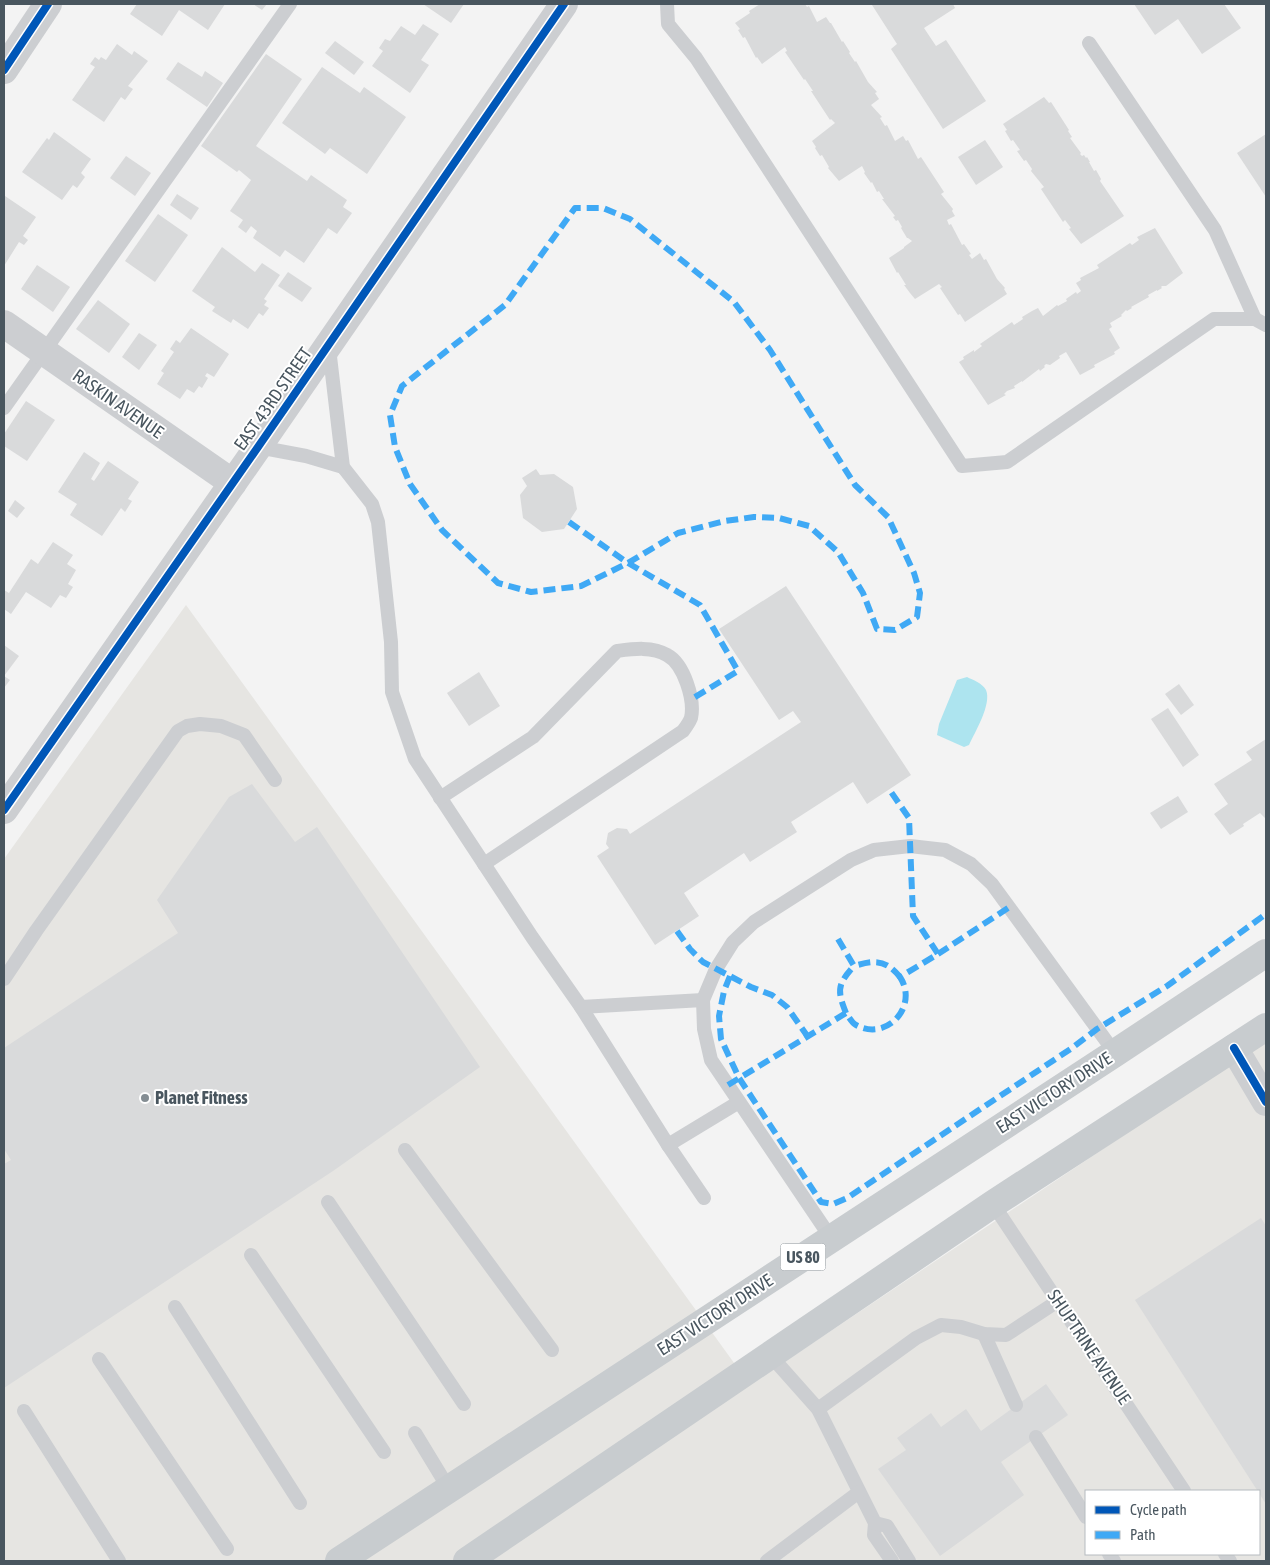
<svg xmlns="http://www.w3.org/2000/svg" width="1270" height="1565" viewBox="0 0 1270 1565" font-family="'Asap Condensed',sans-serif">
<style>
.commercial{fill:#e6e5e2;fill-rule:evenodd}
.water{fill:#ade4ef}
.building{fill:#d9dadb}
.lines{fill:none;stroke-linecap:round;stroke-linejoin:round}
.service{stroke:#ccced1;stroke-width:14}
.minor{stroke:#ccced1;stroke-width:28}
.primary{stroke:#c8cccf;stroke-width:28}
.quiet{stroke:#3fa9f5;stroke-width:6;stroke-dasharray:12 6;stroke-linecap:butt}
.cycleway-casing{stroke:#fff;stroke-width:11}
.cycleway{stroke:#0057b8;stroke-width:8}
.poi-dot{fill:#848d93;stroke:#fff;stroke-width:2}
.labels{text-anchor:middle;stroke-width:4;stroke-linejoin:round;paint-order:stroke}
.shield{fill:#fff;stroke:#80898f;stroke-width:1}
.shield-label{font-size:16px;font-weight:bold;fill:#49565f}
.street-label{font-size:18px;fill:#49565f;stroke:#fff}
.poi-label{font-size:18px;font-weight:bold;fill:#49565f;stroke:#fff;text-anchor:start}
</style>
<rect width="100%" height="100%" fill="#f3f3f3"/>
<!-- commercial -->
<path class="commercial" d="M186,605L750,1385L1266,1040V1561H4V859ZM1086,1491H1259V1554H1086Z"/>
<!-- water -->
<path class="water" d="M967,677C973,680 982,683 986,690C992,704 975,732 969,745L964,747L937,735L939,724L957,680Z"/>
<!-- building -->
<g class="building">
<polygon points="137,4 225,4 208,30 179,10 162,36 130,14"/>
<polygon points="253,4 267,4 262,10"/>
<polygon points="423,4 464,4 451,23"/>
<polygon points="760,4 805,4 807,7 809,6 817,22 826,17 830,23 831,23 842,42 843,41 850,52 849,53 855,62 856,61 868,82 877,92 875,93 879,99 871,105 882,117 880,118 885,126 887,125 895,141 903,136 906,141 908,140 918,159 921,157 944,192 941,194 953,209 952,211 955,216 947,220 949,225 951,224 962,245 964,244 971,254 969,255 972,259 980,253 984,260 986,259 997,279 1005,288 1004,289 1007,294 965,322 960,314 958,315 940,288 942,287 939,284 915,299 910,293 904,285 906,285 898,272 897,273 889,258 904,248 904,247 912,241 908,238 907,238 901,228 902,227 898,220 896,221 893,217 895,216 882,199 884,199 879,191 877,192 872,182 871,183 864,173 865,172 862,166 839,181 828,168 829,167 822,155 820,156 815,148 816,147 812,141 835,123 831,119 830,120 811,91 813,91 805,79 804,80 785,52 787,51 785,47 762,64 757,57 756,58 745,37 743,38 738,30 740,29 735,23 750,13 749,11"/>
<polygon points="874,4 953,4 955,8 924,28 936,46 946,40 986,101 943,129 891,49 897,44 872,5"/>
<polygon points="1134,4 1224,4 1241,28 1202,54 1178,19 1155,35"/>
<polygon points="423,24 439,34 421,60 429,65 410,93 372,66 383,51 379,48 385,39 390,41 401,26 415,35"/>
<polygon points="335,41 364,62 354,75 325,53"/>
<polygon points="117,44 132,55 134,51 148,61 128,86 133,89 125,100 121,97 104,122 72,100 95,67 90,64 95,57 99,60 101,57 106,60"/>
<polygon points="266,54 302,79 256,146 307,181 311,175 347,200 343,207 352,213 337,234 328,228 304,263 285,250 280,257 253,238 257,231 251,226 246,233 238,227 243,220 230,211 251,180 239,170 237,172 201,146"/>
<polygon points="178,62 202,77 205,71 223,83 207,107 166,79"/>
<polygon points="322,67 360,93 364,87 406,117 367,174 330,148 325,154 282,123"/>
<polygon points="1044,97 1049,103 1051,102 1069,130 1068,131 1072,137 1070,138 1081,153 1080,154 1082,156 1084,155 1086,158 1087,157 1090,162 1089,162 1094,171 1096,170 1101,179 1100,181 1124,216 1081,244 1069,229 1071,228 1065,220 1063,222 1041,189 1044,187 1031,171 1032,169 1026,160 1024,161 1017,151 1020,150 1013,140 1011,141 1005,131 1007,130 1003,124"/>
<polygon points="54,132 91,159 81,173 85,177 77,188 73,185 62,200 22,172 47,138 49,140"/>
<polygon points="1266,134 1266,197 1237,153"/>
<polygon points="985,140 1003,167 976,185 958,157"/>
<polygon points="126,156 151,173 135,196 110,178"/>
<polygon points="177,194 199,208 191,220 170,205"/>
<polygon points="5,196 36,217 23,236 28,240 24,245 19,242 4,266"/>
<polygon points="158,214 188,235 155,282 125,261"/>
<polygon points="1155,228 1183,273 1166,286 1162,286 1161,287 1162,288 1157,291 1157,290 1148,295 1149,297 1131,307 1132,308 1127,311 1126,310 1121,315 1122,316 1110,323 1112,327 1109,329 1120,348 1114,352 1115,354 1094,365 1095,367 1080,375 1066,352 1059,356 1060,358 1050,365 1046,364 1044,366 1045,367 1040,371 1039,369 1022,382 1022,381 1014,386 1015,388 1007,391 1004,394 1006,395 988,405 959,362 964,359 963,357 974,350 974,352 982,346 980,344 1012,322 1014,325 1023,319 1022,317 1032,311 1038,308 1043,316 1057,305 1058,306 1067,301 1066,299 1076,292 1077,294 1081,291 1076,283 1081,280 1080,278 1099,268 1097,265 1130,243 1132,245 1139,240 1137,237"/>
<polygon points="222,247 255,272 262,263 280,275 264,299 267,301 264,305 269,308 263,316 259,313 248,329 233,319 231,323 212,311 215,307 192,291"/>
<polygon points="37,265 70,287 53,312 21,289"/>
<polygon points="288,272 312,288 302,302 278,286"/>
<polygon points="98,300 130,324 109,353 76,329"/>
<polygon points="191,328 229,354 214,377 207,373 205,376 208,378 202,388 199,386 194,393 187,389 180,399 157,384 164,373 161,371 174,352 170,349 176,340 180,343"/>
<polygon points="139,333 157,345 139,370 122,357"/>
<polygon points="26,401 55,420 27,461 4,446 4,434"/>
<polygon points="84,452 100,463 91,479 94,481 108,461 139,482 128,499 132,501 125,512 121,508 102,536 70,515 77,504 58,492"/>
<polygon points="536,469 540,475 554,474 573,487 577,509 564,529 542,532 523,518 520,495 527,486 522,478"/>
<polygon points="15,500 25,508 17,518 8,511"/>
<polygon points="53,542 73,555 67,564 76,570 68,584 73,587 66,598 60,595 51,608 26,592 11,614 4,609 4,590 9,593 31,559 38,564"/>
<polygon points="786,586 911,775 867,804 853,782 791,822 797,832 750,862 744,853 684,893 699,916 655,945 597,856 609,848 606,844 608,833 617,828 627,829 630,834 801,722 793,711 779,720 719,629"/>
<polygon points="4,645 19,656 4,676 10,680 4,688"/>
<polygon points="479,672 500,706 469,726 447,693"/>
<polygon points="1179,684 1194,705 1181,715 1165,694"/>
<polygon points="1168,708 1199,755 1183,767 1151,719"/>
<polygon points="1266,739 1266,819 1260,813 1243,824 1244,826 1230,835 1214,814 1228,804 1214,784 1252,760 1246,752"/>
<polygon points="252,784 295,842 317,827 480,1067 333,1171 4,1388 4,1164 11,1160 4,1149 4,1048 178,933 157,900 229,797"/>
<polygon points="1178,796 1188,812 1161,829 1150,813"/>
<polygon points="1261,1218 1266,1226 1266,1504 1135,1300"/>
<polygon points="1046,1384 1068,1415 1001,1462 1024,1495 940,1556 878,1469 906,1450 897,1438 931,1413 941,1427 966,1409 981,1431"/>
</g>
<g class="lines">
<!-- service -->
<g class="service">
<polyline points="667,4 668,24 696,58 962,466 1007,462 1214,319 1255,319 1266,325"/>
<polyline points="1089,43 1215,230 1255,319"/>
<polyline points="329,348 343,467 372,504 378,522 391,642 392,692 415,759 532,937 581,1007 668,1145 704,1198"/>
<polyline points="4,408 290,4"/>
<polyline points="258,447 306,456 343,467"/>
<path d="M440,798L533,737L617,651C632,649 653,646 667,655C684,664 695,700 691,718C689,723 686,727 683,731L484,864"/>
<polyline points="4,979 36,931 178,731 187,726 200,724 221,726 244,735 275,780"/>
<polyline points="581,1007 703,1000"/>
<polyline points="668,1145 739,1102"/>
<polyline points="405,1150 552,1350"/>
<polyline points="328,1202 464,1404"/>
<polyline points="993,1204 1184,1491"/>
<polyline points="831,1238 711,1060 704,1029 703,1000 716,969 733,942 754,922 851,860 874,850 910,846 945,850 971,864 992,884 1115,1053"/>
<polyline points="251,1255 384,1452"/>
<polyline points="175,1307 300,1503"/>
<polyline points="984,1334 1016,1405"/>
<polyline points="770,1355 818,1409 875,1523 874,1535 892,1561"/>
<polyline points="99,1359 227,1549"/>
<polyline points="818,1409 916,1338 941,1325 961,1327 984,1334 1006,1335 1058,1301"/>
<polyline points="24,1411 119,1561"/>
<polyline points="415,1433 449,1489"/>
<polyline points="1036,1437 1086,1517"/>
<polyline points="875,1523 887,1526 909,1561"/>
<polyline points="1109,1554 1114,1561"/>
<polyline points="1225,1554 1230,1561"/>
<polyline points="767,1561 859,1492"/>
</g>
<!-- minor -->
<g class="minor">
<polyline points="4,70 48,4"/>
<polyline points="4,324 233,483"/>
<polyline points="4,810 258,447 564,4"/>
<polyline points="1234,1048 1266,1102"/>
</g>
<!-- primary -->
<g class="primary">
<polyline points="339,1561 1115,1053 1266,953"/>
<polyline points="467,1561 993,1204 1266,1027"/>
</g>
<!-- quiet -->
<g class="quiet">
<polyline points="569,522 628,563 678,533 725,521 754,517 779,518 809,526 838,552 863,593 877,629 895,630 917,617 920,593 914,573 888,517 855,485 770,350 734,302 630,219 603,208 575,208 505,305 402,386 390,415 395,447 410,484 442,530 498,583 531,592 581,586 628,563 700,605 738,671 690,700"/>
<polyline points="677,931 690,949 703,962 751,987 772,995 787,1007 808,1037"/>
<path d="M838,939L854,966C875,960 885,959 900,977"/>
<polyline points="938,954 1008,908"/>
<polyline points="730,976 724,991 719,1016 721,1039 739,1078 821,1202 833,1204 847,1198 1072,1048 1097,1029 1167,986 1266,914"/>
<path d="M846,1013C837,990 837,985 854,966"/>
<path d="M728,1085L846,1013C849,1017 852,1023 856,1025C887,1042 919,1006 900,977L938,954L913,916L909,818L889,789"/>
</g>
<defs>
<g id="cycleway">
<polyline points="4,70 48,4"/>
<polyline points="4,810 258,447 564,4"/>
<polyline points="1234,1048 1266,1102"/>
</g>
</defs>
<!-- cycleway casing -->
<use href="#cycleway" class="cycleway-casing"/>
<!-- cycleway -->
<use href="#cycleway" class="cycleway"/>
</g>
<!-- markers -->
<circle class="poi-dot" cx="145" cy="1098" r="5"/>
<g class="labels">
<!-- shield labels -->
<rect class="shield" x="780.5" y="1243.5" width="45" height="27" rx="4"/>
<g class="shield-label">
<text x="803" y="1263">US 80</text>
</g>
<!-- street labels -->
<g class="street-label">
<text transform="translate(273 399) rotate(-55)" y="6">EAST 43RD STREET</text>
<text transform="translate(118 404) rotate(35)" y="6">RASKIN AVENUE</text>
<text transform="translate(1054 1093) rotate(-33)" y="6">EAST VICTORY DRIVE</text>
<text transform="translate(715 1315) rotate(-33)" y="6">EAST VICTORY DRIVE</text>
<text transform="translate(1089 1347) rotate(56)" y="6">SHUPTRINE AVENUE</text>
</g>
<!-- poi labels -->
<g class="poi-label">
<text x="155" y="1104">Planet Fitness</text>
</g>
</g>
<!-- border -->
<rect width="1270" height="1565" fill="none" stroke="#49565f" stroke-width="10"/>
<!-- legend -->
<rect x="1085" y="1490" width="175" height="65" fill="#ffffff" stroke="#b6bbbf"/>
<rect x="1095" y="1506" width="25" height="8" fill="#0057b8" stroke="#b6bbbf"/>
<text x="1130" y="1515" font-size="15" fill="#49565f">Cycle path</text>
<rect x="1095" y="1531" width="25" height="8" fill="#3fa9f5" stroke="#b6bbbf"/>
<text x="1130" y="1540" font-size="15" fill="#49565f">Path</text>
</svg>
